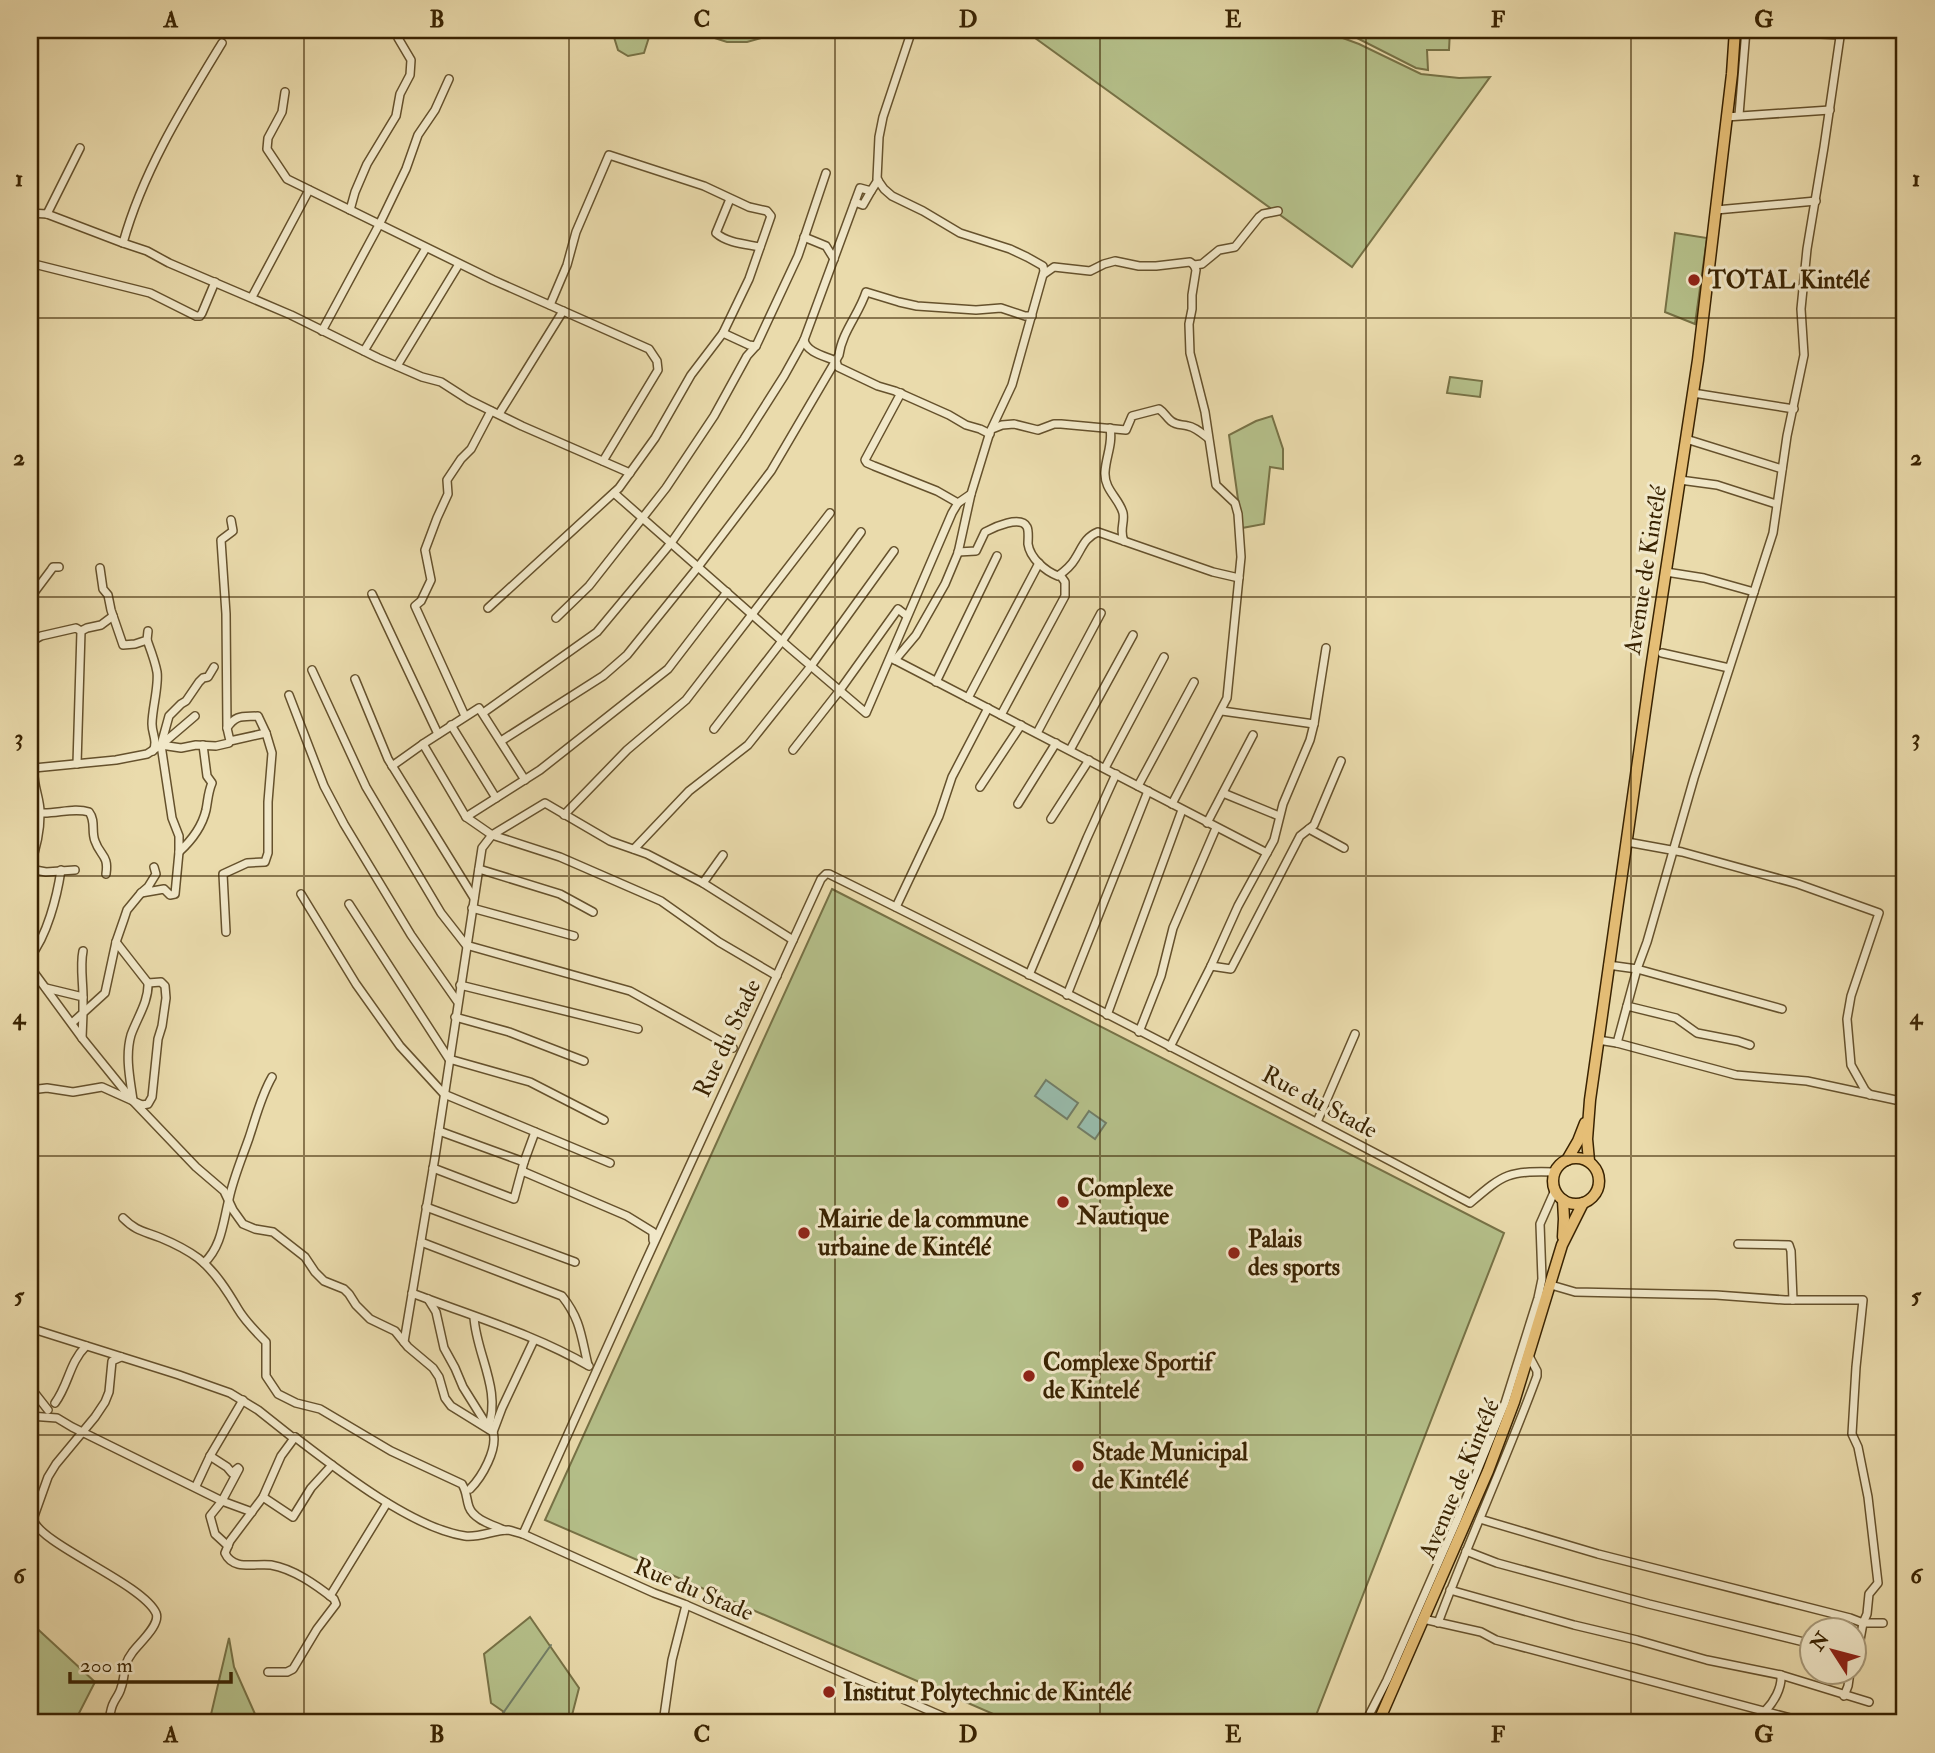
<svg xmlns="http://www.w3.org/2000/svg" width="1935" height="1753" viewBox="0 0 1935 1753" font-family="'IM FELL Double Pica',serif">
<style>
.green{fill:#b5c08a;stroke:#777246;stroke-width:2}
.water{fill:#98bbab;stroke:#727e67;stroke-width:2}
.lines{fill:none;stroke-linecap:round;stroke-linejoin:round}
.stream{stroke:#727e67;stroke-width:2}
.minor-casing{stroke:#65512c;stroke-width:10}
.major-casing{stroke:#392302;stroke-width:13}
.minor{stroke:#f1e8c9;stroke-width:7}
.major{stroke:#e5be76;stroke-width:10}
.grid{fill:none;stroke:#392302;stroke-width:2;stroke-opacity:0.55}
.poi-dot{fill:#8f2418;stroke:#f1e8c9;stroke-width:2.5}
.labels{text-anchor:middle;stroke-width:6;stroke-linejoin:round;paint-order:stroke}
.poi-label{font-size:24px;font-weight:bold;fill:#392302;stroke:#f1e8c9;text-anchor:start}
.street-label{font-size:24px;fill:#392302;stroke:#f1e8c9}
.neatline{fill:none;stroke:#392302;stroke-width:2.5}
.grid-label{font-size:23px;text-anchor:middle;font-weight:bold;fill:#392302}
</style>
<rect width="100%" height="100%" fill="#eadbac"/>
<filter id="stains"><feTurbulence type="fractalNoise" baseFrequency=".00286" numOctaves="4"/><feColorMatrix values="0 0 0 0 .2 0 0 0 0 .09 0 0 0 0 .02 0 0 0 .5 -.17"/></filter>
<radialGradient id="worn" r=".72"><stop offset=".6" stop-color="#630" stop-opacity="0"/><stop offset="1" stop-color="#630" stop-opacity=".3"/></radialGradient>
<!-- green -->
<g class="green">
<polygon points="610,30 609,30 658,30 650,34 644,53 628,56 618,50 613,34"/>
<polygon points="699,30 806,30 792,34 772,35 747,42 727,42 699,33"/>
<polygon points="1024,30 1321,30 1359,44 1421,74 1459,78 1490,77 1352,267"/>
<polygon points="1332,30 1450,30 1449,50 1427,50 1428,70 1416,68 1357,38"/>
<polygon points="1675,233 1707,238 1695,324 1665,312"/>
<polygon points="1450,377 1482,381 1480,397 1447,393"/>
<polygon points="1272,416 1283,449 1283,469 1270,467 1264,524 1242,528 1229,435 1256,421"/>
<polygon points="832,889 1504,1233 1313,1723 1014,1723 545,1520"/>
<polygon points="530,1617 579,1688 570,1723 496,1723 504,1712 491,1703 484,1654"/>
<polygon points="30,1622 95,1682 74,1723 30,1723"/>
<polygon points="229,1638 234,1667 259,1723 209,1723"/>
</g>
<!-- water -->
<g class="water">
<polygon points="1046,1080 1078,1103 1067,1119 1035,1096"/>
<polygon points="1089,1111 1106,1123 1095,1139 1078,1127"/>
</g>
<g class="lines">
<!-- stream -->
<polyline class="stream" points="496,1723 551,1645"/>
<defs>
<g id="minor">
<polyline points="1746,30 1840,35"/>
<polyline points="285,92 282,112 268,138 267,149 287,179 493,280 649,349 657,361 658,370 603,461"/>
<polyline points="1739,115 1746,30"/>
<polyline points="1726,117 1830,110"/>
<path d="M730,199L716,233C727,243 745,244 760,247"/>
<polyline points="855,202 863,205 871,191"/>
<polyline points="350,210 355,192 367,164 396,116 400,94 410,75 411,60 398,38 398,30"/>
<polyline points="1716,210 1816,201"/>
<polyline points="30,213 47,214 123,243 147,251 169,263 291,315 378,358 422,377 441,382 469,400 522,426 630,473"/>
<polyline points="47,214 80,148"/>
<polyline points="804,237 826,246 834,259"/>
<path d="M123,243C143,171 183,107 222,43"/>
<polyline points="30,263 150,293 196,316 200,316 202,313 215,282"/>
<polyline points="1194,265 1202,264 1219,250 1235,247 1259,217 1263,214 1278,211"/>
<polyline points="1044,274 1054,267 1090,271 1104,264 1115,261 1139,266 1156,266 1190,262 1194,265 1196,270 1192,295 1192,309 1189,324 1190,353 1205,412 1216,485 1235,503 1238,514 1241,557 1227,698 1172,804"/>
<polyline points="252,297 309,190"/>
<polyline points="322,331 379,225 406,169 418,135 435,110 449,79"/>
<polyline points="723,333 749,345 756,346"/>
<path d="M804,340C807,353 825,356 836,361L838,367L878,386L895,391L949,415L966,425L980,429L990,434"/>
<polyline points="364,351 426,248"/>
<polyline points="397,366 459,264"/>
<polyline points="901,393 865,460 867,463 874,466 937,491 958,503"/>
<polyline points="1693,393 1794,409"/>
<polyline points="499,414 563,311"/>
<path d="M1110,428C1113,444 1106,456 1105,472C1104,490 1119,498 1123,513C1125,523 1119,530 1124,541"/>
<path d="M992,429L1002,425L1014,424L1038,430L1054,424H1061L1126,430L1132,416L1159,409C1165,413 1166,417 1171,421C1177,426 1182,424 1188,426C1195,427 1203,434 1208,438"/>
<polyline points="1686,439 1782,469"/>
<polyline points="1680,480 1717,485 1776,504"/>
<polyline points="614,493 791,649 866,713 952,513 958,503 971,494 990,432 1012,385 1044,271 1043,266 1027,257 1010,249 960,233 923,211 892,196 884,189 877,179 879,137 883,117 912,30"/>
<path d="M958,552L976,551L985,532C994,527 1021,515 1027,527C1029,531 1028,539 1028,544C1030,558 1045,571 1058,576C1065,571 1071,566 1075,559C1082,548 1085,537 1098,532L1213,572L1239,578"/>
<polyline points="100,568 103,589 108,595 111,610 123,645 135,644 147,640 148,631"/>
<polyline points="1666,572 1704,578 1754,592"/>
<polyline points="372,594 438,734"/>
<polyline points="30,598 51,570 53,567 59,567"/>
<polyline points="488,608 619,488 655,438 691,375 723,333 749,279 771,216 767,211 749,207 704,186 609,155 576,232 567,265 550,305"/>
<polyline points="556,618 589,586 666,488 714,416 747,356 756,346 798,256 826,173"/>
<polyline points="81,631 87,628 101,625 113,616"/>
<path d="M147,640C151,651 155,661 157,672C159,686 152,709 152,724C152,734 158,741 153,751"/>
<polyline points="30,642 41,636 76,628 81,631 77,764"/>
<polyline points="1662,653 1729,668"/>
<polyline points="891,658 1267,853"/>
<polyline points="895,660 916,635 945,584 958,553 971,494"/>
<polyline points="312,670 366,787 441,913 466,945 630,991 733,1048"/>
<polyline points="355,679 388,759 474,898"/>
<polyline points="936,682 997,556"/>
<polyline points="289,695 324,786 344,824 411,935 457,1001"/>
<polyline points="968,698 1039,563"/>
<polyline points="1222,711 1314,724"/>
<polyline points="483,713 597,632 671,543 744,439 784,376 804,340 860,188 871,191 878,180"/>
<polyline points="1001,715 1065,596 1065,582 1060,575"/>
<polyline points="465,716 415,606 421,601 431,580 425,550 437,518 448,494 447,480 461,459 471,449 491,411"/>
<polyline points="451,725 496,798"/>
<polyline points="227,728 226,614 221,540 233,531 231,520"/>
<polyline points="714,729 782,641 861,532"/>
<polyline points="1037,733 1101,613"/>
<path d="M501,741L603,676L627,655L698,567L771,471L839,355C842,332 859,314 866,292L899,302L917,306L976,310L1001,308L1025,316H1032"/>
<path d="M161,745L181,748L196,745L216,746L229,743L230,741L227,728C236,714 243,717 258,716L266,733L230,741"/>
<path d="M203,745L207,776L212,783C208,792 208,800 206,810C202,827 191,841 179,852V836L172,818L161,745L169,716L181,704L186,701L199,682L203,678L208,677L214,667"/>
<polyline points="793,750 840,690 898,609 907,616"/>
<polyline points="1070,750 1133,635"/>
<polyline points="392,766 423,744"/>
<polyline points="1105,768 1164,657"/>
<polyline points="525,780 479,708 423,744 466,817 492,835 560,857 661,901 719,942 777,976"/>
<polyline points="1138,786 1194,682"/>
<polyline points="980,787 1021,725"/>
<polyline points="1223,793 1279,816"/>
<polyline points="1018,804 1056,743"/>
<path d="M41,813C57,814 74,807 89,812C96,821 91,831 95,841C100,856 109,855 106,874"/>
<polyline points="564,815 627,750 686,700 830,513"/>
<polyline points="466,817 540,770 668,669 727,592"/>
<polyline points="1051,819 1089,760"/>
<polyline points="1207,823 1253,735"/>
<polyline points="1309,829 1344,848"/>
<polyline points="1627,842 1682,852 1798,884 1879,913 1851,996 1847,1019 1851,1065 1865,1090 1870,1095"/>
<polyline points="634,849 689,791 748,745 811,666 894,551"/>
<path d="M30,865C36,849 40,831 40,814C41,800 32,784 34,768L116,760L147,754L161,745L195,716"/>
<polyline points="154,867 156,874 148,887 141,893 164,889 170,895 175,894 179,852"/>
<polyline points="30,869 46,872 75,870"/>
<polyline points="479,869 560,894 593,912"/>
<polyline points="703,883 723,855"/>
<polyline points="301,894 356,984 400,1046 444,1094 610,1163"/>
<polyline points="349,904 449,1059 530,1082 604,1120"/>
<polyline points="896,907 939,816 952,777 988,708"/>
<polyline points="472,908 574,936"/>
<polyline points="226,932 223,874 247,863 265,862 268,853 268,802 272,753 266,733"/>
<path d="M116,942L148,983C149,1001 137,1018 131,1035C125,1056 130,1079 133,1100"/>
<path d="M30,957C47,936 57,897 61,870"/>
<polyline points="1608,965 1637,969 1647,942 1694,778 1773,533 1787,436 1804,355 1801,309 1807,249 1824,147 1841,30"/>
<polyline points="1211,966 1231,969 1300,836 1314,825 1341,761"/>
<path d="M30,967L82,1038L133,1101L196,1167L224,1191L233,1210L243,1224L255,1229L273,1232L305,1257L315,1272L324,1281L344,1289L349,1294L356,1305L370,1319L395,1331L408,1347L433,1368L439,1377L445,1398L451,1406L493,1432C498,1449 482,1477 470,1489"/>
<polyline points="1029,975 1087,838 1116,774"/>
<polyline points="460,985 638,1029"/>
<polyline points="46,988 83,997 83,1013 72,1023"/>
<polyline points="1067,995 1148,791"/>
<path d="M83,997C83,982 80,965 83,951"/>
<polyline points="1627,1006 1676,1018 1697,1033 1738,1041 1750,1045"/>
<polyline points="1107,1015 1182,810"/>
<polyline points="455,1017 509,1032 584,1061"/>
<polyline points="1139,1032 1161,976 1173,928 1216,828"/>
<polyline points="82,1038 83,1013 105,993 116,942 124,919 127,910 141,893"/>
<polyline points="1598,1040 1617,1043 1736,1075 1807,1081 1905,1102"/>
<polyline points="1617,1043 1637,969 1782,1009"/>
<polyline points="1170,1047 1211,966 1238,906 1274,840 1283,804 1310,740 1314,724 1326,648"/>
<polyline points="30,1090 47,1088 73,1092 102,1087 142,1105 148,1104 152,1097 158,1039 162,1026 166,998 165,986 161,982 148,983"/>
<polyline points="1317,1122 1355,1034"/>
<polyline points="439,1131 524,1162"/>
<polyline points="433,1168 514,1199 524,1162 535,1132"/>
<polyline points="522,1171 627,1216 653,1232 653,1240"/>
<polyline points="426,1207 575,1262"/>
<path d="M123,1218C137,1232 144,1231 161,1238C173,1243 187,1250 198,1258C215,1271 228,1292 238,1309C245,1321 256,1332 266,1342V1376L278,1394L296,1403L320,1409L391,1451L462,1484C467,1492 466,1498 469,1507C474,1520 493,1525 504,1530"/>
<path d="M421,1242L562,1296C581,1320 581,1336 588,1365"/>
<polyline points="1738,1244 1789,1245 1791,1251 1793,1300"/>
<path d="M204,1263C222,1246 223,1222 229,1199C233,1179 242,1158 249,1138C256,1117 261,1096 272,1077"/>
<polyline points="1551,1285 1575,1292 1716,1295 1785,1300 1863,1300 1856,1367 1852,1434 1858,1447 1868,1497 1878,1583 1869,1594 1867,1614 1863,1623 1858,1651 1854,1656"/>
<path d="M412,1293C471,1316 534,1334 589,1366"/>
<polyline points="428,1299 436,1312 444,1348 455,1368 463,1387 488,1427"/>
<path d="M474,1317C476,1354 502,1390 488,1428"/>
<path d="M30,1328L179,1375L230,1393L258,1410L292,1437H295C338,1470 412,1528 465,1536C479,1538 494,1530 508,1530C513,1531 518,1533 523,1534L654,1593L684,1604L958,1723"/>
<polyline points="404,1342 435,1157 482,848 492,835 545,803 610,841 647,854 703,883 793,940"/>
<polyline points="30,1387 48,1410"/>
<path d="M55,1403C69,1384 69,1363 86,1346"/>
<polyline points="30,1416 57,1418 72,1427 222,1501 252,1512"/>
<polyline points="493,1432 502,1408 534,1340"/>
<polyline points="210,1456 227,1467 232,1473 238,1468 239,1469 222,1501 210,1516 215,1534 228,1546"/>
<polyline points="196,1486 210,1456 243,1400"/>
<polyline points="263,1497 293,1517 311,1488 332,1465"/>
<polyline points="1480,1519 1598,1554 1850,1618 1863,1623 1883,1623"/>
<path d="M523,1534L640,1274L821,879L826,874H829C1044,980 1258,1091 1470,1203C1505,1173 1508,1171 1555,1172"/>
<polyline points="1466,1551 1497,1563 1649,1604 1812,1644"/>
<polyline points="1450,1590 1574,1625 1637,1640 1707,1660 1781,1675 1869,1702"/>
<polyline points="330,1596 387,1503"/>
<polyline points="1423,1619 1481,1632 1496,1640 1809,1723"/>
<path d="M1438,1623C1469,1540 1506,1460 1537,1376V1371L1529,1356"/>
<path d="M268,1672H287L293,1669L317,1629L336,1604L334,1599C316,1585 294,1569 271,1565C255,1563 233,1571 225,1553L230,1541L263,1497L281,1456L295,1437"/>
<polyline points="1844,1696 1848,1686 1850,1672"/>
<path d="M1765,1711C1774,1702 1782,1688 1781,1675"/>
<path d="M109,1723C110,1716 110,1709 114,1702C116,1698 120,1693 121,1688C126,1675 122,1666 132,1653C138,1644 161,1625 156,1613C142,1583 39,1544 33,1519L48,1477L56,1464L95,1417L105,1402L109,1392L112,1361L121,1357"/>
<polyline points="663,1723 672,1660 686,1605"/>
<polyline points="1365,1723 1387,1680 1458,1518 1505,1403 1538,1298 1542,1279 1540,1224 1555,1190"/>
</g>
<g id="major">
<circle cx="1576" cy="1181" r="23"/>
<polyline points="1567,1160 1578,1141 1585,1123"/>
<polyline points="1589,1161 1587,1139 1590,1100 1651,669 1698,360 1732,74 1735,30"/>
<polyline points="1563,1200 1564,1219 1563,1237"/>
<polyline points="1378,1723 1488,1471 1514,1402 1562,1245 1583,1203"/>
</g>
</defs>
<!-- minor casing -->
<use href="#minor" class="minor-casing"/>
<!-- major casing -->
<use href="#major" class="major-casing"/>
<!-- minor -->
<use href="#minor" class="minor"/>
<!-- major -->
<use href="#major" class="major"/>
</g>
<!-- grid -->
<path class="grid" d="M304,30V1723M569,30V1723M835,30V1723M1100,30V1723M1366,30V1723M1631,30V1723M30,318H1905M30,597H1905M30,876H1905M30,1156H1905M30,1435H1905"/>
<!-- markers -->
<g class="poi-dot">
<circle cx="1694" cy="280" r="7"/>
<circle cx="1063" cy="1202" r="7"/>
<circle cx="804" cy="1233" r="7"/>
<circle cx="1234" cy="1253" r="7"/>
<circle cx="1029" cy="1376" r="7"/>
<circle cx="1078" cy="1466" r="7"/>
<circle cx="829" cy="1692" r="7"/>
</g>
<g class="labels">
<!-- poi labels -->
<g class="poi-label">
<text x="1708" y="288">TOTAL Kintélé</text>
<text x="1077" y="1196">Complexe<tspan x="1077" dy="28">Nautique</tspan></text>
<text x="818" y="1227">Mairie de la commune<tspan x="818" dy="28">urbaine de Kintélé</tspan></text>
<text x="1248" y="1247">Palais<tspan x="1248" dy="28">des sports</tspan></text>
<text x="1043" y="1370">Complexe Sportif<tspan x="1043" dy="28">de Kintelé</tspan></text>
<text x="1092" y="1460">Stade Municipal<tspan x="1092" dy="28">de Kintélé</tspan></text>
<text x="843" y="1700">Institut Polytechnic de Kintélé</text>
</g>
<!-- street labels -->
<g class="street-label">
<text transform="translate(1645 570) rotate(-81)" y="8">Avenue de Kintélé</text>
<text transform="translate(727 1038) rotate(-65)" y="8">Rue du Stade</text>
<text transform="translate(1320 1102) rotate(28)" y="8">Rue du Stade</text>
<text transform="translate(1459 1479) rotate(-67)" y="8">Avenue de Kintélé</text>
<text transform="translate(694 1589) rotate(23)" y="8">Rue du Stade</text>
</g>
</g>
<!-- margin -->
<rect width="1935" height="1753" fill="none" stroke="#eadbac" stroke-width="77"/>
<!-- north arrow -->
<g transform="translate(1833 1651) rotate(306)"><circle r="33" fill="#f1e8c9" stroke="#a79979" stroke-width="2"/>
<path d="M0-5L12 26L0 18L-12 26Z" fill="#8f2418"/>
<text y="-10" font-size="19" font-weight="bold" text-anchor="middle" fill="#392302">N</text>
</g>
<!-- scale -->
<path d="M70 1672v10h161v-10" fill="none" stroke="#392302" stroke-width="3.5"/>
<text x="80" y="1672" font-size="21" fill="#392302" stroke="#f1e8c9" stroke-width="5" paint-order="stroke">200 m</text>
<rect x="38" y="38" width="1858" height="1676" class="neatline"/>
<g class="grid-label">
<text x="171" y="27">A</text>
<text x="437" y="27">B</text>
<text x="702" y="27">C</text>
<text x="968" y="27">D</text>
<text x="1233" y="27">E</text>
<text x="1498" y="27">F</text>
<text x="1764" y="27">G</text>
<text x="19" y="186">1</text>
<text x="1916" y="186">1</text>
<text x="19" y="465">2</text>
<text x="1916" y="465">2</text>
<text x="19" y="745">3</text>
<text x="1916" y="745">3</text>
<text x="19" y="1024">4</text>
<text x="1916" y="1024">4</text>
<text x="19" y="1303">5</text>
<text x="1916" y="1303">5</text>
<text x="19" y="1583">6</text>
<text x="1916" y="1583">6</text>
<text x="171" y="1742">A</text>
<text x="437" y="1742">B</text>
<text x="702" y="1742">C</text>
<text x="968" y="1742">D</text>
<text x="1233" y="1742">E</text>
<text x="1498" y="1742">F</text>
<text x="1764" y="1742">G</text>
</g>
<rect width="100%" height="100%" filter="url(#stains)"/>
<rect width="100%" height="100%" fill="url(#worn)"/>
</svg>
